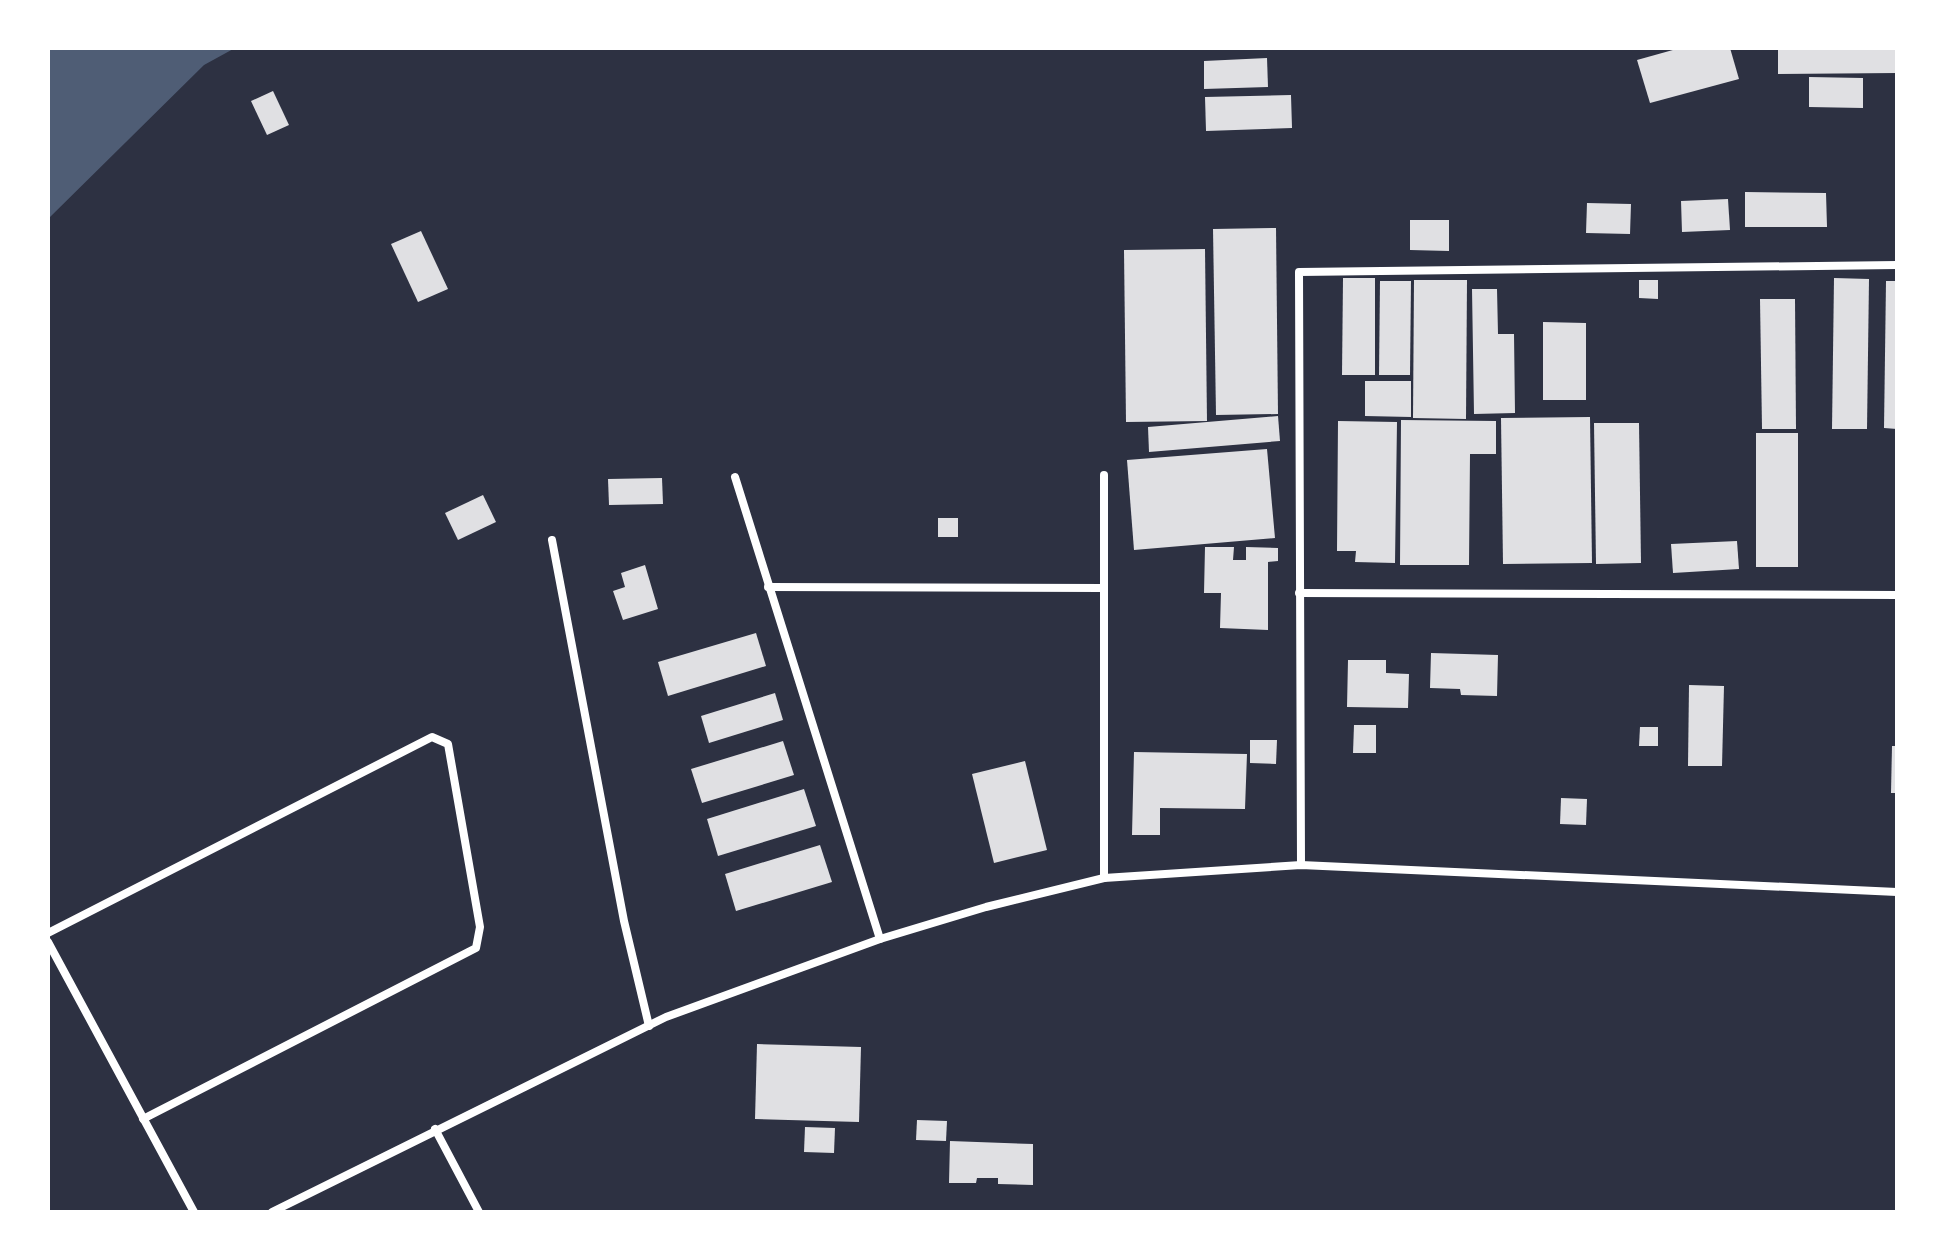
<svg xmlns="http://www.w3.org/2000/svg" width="1945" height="1260" viewBox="0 0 1945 1260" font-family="'Public Sans',sans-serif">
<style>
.water{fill:#4f5d75}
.building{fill:#e0e0e3}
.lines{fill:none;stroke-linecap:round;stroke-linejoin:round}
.minor{stroke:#fff;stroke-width:8}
</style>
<rect width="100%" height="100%" fill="#2d3142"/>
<!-- water -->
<polygon class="water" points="48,48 235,48 204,65 48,219"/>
<!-- building -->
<g class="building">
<polygon points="1680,48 1730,48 1739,79 1650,103 1637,60"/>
<polygon points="1778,48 1897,48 1897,73 1778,74"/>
<polygon points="1267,58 1268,87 1204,89 1204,61"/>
<polygon points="1809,77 1863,78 1863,108 1809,107"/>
<polygon points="273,91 289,125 267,135 251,101"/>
<polygon points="1291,95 1292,128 1206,131 1205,97"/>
<polygon points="1745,192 1826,193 1827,227 1745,227"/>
<polygon points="1728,199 1730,230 1682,232 1681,201"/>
<polygon points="1587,203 1631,204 1630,234 1586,233"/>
<polygon points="1410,220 1449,220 1449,251 1410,250"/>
<polygon points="1276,228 1278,414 1216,415 1213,229"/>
<polygon points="421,231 448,289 418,302 391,244"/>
<polygon points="1205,249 1207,421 1126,422 1124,250"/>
<polygon points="1343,278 1375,278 1375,375 1342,375"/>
<polygon points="1834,278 1869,279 1867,429 1832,429"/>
<polygon points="1414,280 1467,280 1466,419 1413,418"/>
<polygon points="1639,280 1658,280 1658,299 1639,298"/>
<polygon points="1380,281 1411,281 1410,375 1379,375"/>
<polygon points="1886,281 1897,281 1897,429 1884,428"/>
<polygon points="1472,289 1497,289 1498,334 1514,334 1515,413 1474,414"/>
<polygon points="1760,299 1795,299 1796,429 1762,429"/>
<polygon points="1543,322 1586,323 1586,400 1543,400"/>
<polygon points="1365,381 1411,381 1411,417 1365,416"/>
<polygon points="1278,416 1280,441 1149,452 1148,427"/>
<polygon points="1590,417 1592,563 1503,564 1501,418"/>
<polygon points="1401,420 1496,421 1496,454 1470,454 1469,565 1400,565"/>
<polygon points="1338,421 1397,422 1395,563 1355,562 1356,551 1337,551"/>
<polygon points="1594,423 1639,423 1641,563 1596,564"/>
<rect x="1756" y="433" width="42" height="134"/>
<polygon points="1267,449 1275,538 1134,550 1127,460"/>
<polygon points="662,478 663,504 609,505 608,479"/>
<polygon points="483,495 496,522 458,540 445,513"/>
<rect x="938" y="518" width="20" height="19"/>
<polygon points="1737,541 1739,569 1673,573 1671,544"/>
<polygon points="1205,547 1234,547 1233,560 1246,560 1246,547 1278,548 1278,561 1268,562 1268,630 1220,628 1221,593 1204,593"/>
<polygon points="645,565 658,609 623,620 613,591 625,587 621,573"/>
<polygon points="756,633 766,666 668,696 658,662"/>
<polygon points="1431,653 1498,655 1497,696 1461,695 1460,689 1430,688"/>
<polygon points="1348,660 1386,660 1386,673 1409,674 1408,708 1347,707"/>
<polygon points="1689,685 1724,686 1722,766 1688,766"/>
<polygon points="775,693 783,720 709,743 701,716"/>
<polygon points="1354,725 1376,725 1376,753 1353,753"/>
<polygon points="1640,727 1658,727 1658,746 1639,746"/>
<polygon points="1250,740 1277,740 1276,764 1250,763"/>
<polygon points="783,741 794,775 702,803 691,769"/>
<polygon points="1892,746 1897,746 1897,793 1891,793"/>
<polygon points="1134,752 1247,754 1245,809 1160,808 1160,835 1132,835"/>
<polygon points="1025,761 1047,850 994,863 972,774"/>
<polygon points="804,789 816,826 718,856 707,819"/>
<polygon points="1561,798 1587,799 1586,825 1560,824"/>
<polygon points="820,845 832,882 736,911 725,874"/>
<polygon points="757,1044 861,1047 859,1122 755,1119"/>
<polygon points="917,1120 947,1121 946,1141 916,1140"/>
<polygon points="805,1127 835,1128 834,1153 804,1152"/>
<polygon points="950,1141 1033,1144 1033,1185 998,1184 998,1178 977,1178 976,1183 949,1183"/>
</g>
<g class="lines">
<!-- minor -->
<g class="minor">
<polyline points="1104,475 1104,878"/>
<polyline points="735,477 880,939"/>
<polyline points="552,540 624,921 649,1026"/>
<polyline points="768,587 1103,588"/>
<polyline points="1299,593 1897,595"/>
<polyline points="1301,865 1299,272 1897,265"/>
<polyline points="48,933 432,737 448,744 480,927 476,948 143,1119"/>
<polyline points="48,942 194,1212"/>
<polyline points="435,1129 479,1212"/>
<polyline points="272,1212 666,1017 880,939 986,907 1104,878 1301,865 1897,892"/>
</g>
</g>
<!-- border -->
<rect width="1945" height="1260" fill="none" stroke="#ffffff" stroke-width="100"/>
</svg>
